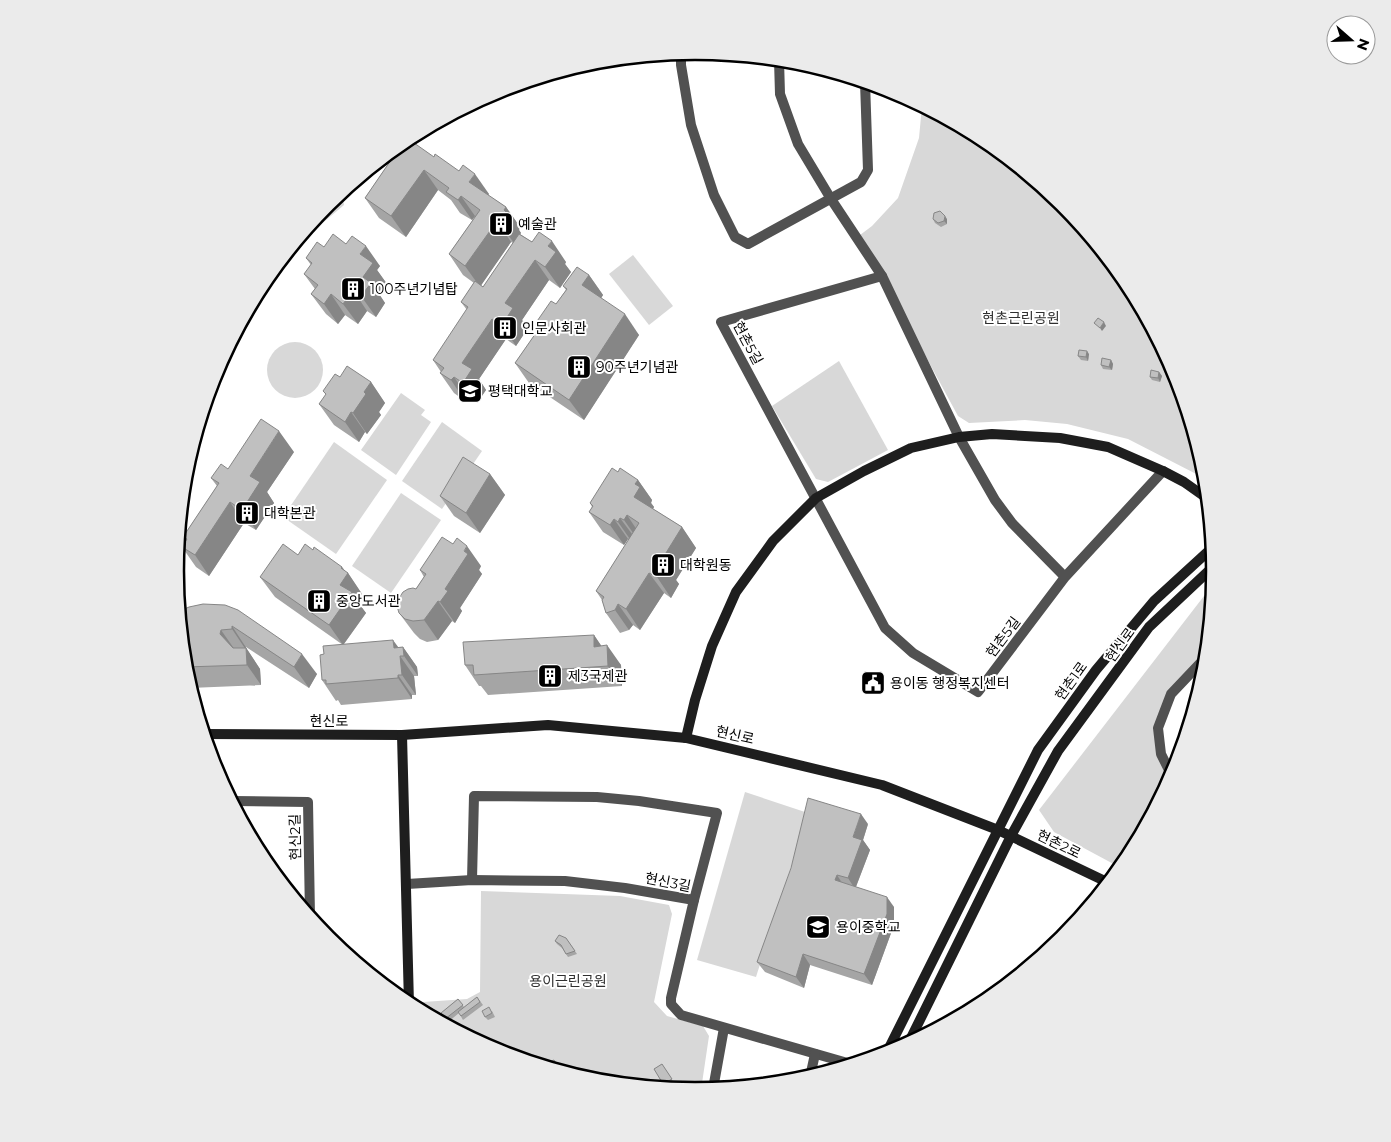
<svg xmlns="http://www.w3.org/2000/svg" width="1391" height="1142" viewBox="0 0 1391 1142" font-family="Montserrat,'Noto Sans KR',sans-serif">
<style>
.green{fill:#d8d8d8}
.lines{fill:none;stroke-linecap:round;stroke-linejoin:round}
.street{stroke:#515151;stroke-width:10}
.secondary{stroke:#1e1e1e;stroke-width:10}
.wall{fill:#a5a5a5;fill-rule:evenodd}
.shaded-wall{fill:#868686}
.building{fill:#c0c0c0;stroke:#868686}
.labels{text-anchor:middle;stroke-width:4;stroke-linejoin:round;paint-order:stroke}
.poi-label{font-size:14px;fill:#000;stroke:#fff;text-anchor:start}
.park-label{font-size:14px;fill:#2f2f2f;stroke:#fff}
.street-label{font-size:14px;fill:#000;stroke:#fff}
.rim{fill:none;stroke:#000;stroke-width:2.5}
</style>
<rect width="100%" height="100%" fill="#fff"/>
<!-- green -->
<g class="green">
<polygon points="922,106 984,139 1063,204 1083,227 1081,235 1094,241 1128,282 1176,372 1205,470 1206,479 1128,439 1067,424 1025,420 969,423 958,416 860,235 872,226 898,198 919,138"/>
<polygon points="342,192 344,205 288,252 328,203"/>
<polygon points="633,255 673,306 649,325 609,274"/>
<circle cx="295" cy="370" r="28"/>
<polygon points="839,361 888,450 828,482 816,479 772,406"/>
<polygon points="401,393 425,410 421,415 431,422 396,475 361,450"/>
<polygon points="442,422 482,451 442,509 402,481"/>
<polygon points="334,442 387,480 336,554 283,517"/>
<polygon points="401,493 441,520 391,593 352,566"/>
<polygon points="1214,583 1207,657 1171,694 1159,728 1172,776 1127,860 1121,868 1054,832 1039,810"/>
<polygon points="745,792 808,813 756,977 697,960"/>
<polygon points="481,891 620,896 669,905 672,914 654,1002 667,1016 703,1026 709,1036 701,1090 695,1091 594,1081 496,1051 423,1012 423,1002 467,999 480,992"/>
</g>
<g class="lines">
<!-- street -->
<g class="street">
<polyline points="681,53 681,65 691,125 714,195 735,237 748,244 861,182 868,170 865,82"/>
<polyline points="779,60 780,94 798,144 831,199 882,276"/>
<polyline points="1065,577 1012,523 995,500 959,437 882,276 721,322 885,628 913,653 978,692 1065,577 1163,471"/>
<polyline points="1172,776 1161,754 1158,728 1171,694 1207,656"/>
<polyline points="232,801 308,802 310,916"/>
<polyline points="472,880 474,796 597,797 639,801 717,813 694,900 671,998 671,1004 681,1015 851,1064"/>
<polyline points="407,884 472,880 565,881 625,888 694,900"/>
<polyline points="810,1077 815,1054"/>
<polyline points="713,1089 724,1028"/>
</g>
<!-- secondary -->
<g class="secondary">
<polyline points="204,734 402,735 548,725 686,738 882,785 998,830 1109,883"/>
<polyline points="402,735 409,1004"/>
<polyline points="686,738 695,700 712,646 736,592 773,541 816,498 864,471 911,448 959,437 992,434 1060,438 1108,447 1163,471 1184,482 1208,499"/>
<polyline points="908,1044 1011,836 1058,751 1149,627 1215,565"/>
<polyline points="886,1054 1038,750 1096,670 1154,601 1213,547"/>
</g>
</g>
<!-- wall -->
<g class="wall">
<path d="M404,141L489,194L488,195L506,207L520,227L519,230L521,233L520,234L532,242L566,262L565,264L571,272L560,288L549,280L522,320L528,328L516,346L506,339L479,379L486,390L477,403L468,397L465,401L454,393L440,373L441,372L433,360L467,310L461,302L474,283L463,275L449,254L475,217L472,220L460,213L451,200L438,190L406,237L379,218L365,198ZM511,242L513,243L483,287L481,285Z"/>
<polygon points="933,219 947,219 947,224 941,227 935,223"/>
<polygon points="346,244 380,266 377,270 387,284 379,294 385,303 376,317 367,311 358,324 345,315 338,324 326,314 311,294 315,289 304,274 311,265 306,258 324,247"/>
<polygon points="589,275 603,295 601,298 639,335 584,420 529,383 515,363 537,332 533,327 556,304 566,290 563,286"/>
<polygon points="1089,354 1088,361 1081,360 1078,356"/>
<polygon points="1111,360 1113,364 1112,370 1103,369 1101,365"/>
<polygon points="1159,372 1162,376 1160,382 1152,380 1150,377"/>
<polygon points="340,377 371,382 385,403 379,412 381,415 367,434 365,432 359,442 334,425 319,404 326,395 323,391"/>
<polygon points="294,452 267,492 274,503 256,530 244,523 209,576 196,567 182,547 186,541 183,537 217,486 211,478 228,469"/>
<polygon points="618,472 638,480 652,500 651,503 654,507 653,509 682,527 696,548 676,580 679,584 671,598 664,593 640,630 633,625 629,630 620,633 606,613 602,600 596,591 629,540 628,539 624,545 603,532 589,512 592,507 590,503"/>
<polygon points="490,474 505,495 480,533 454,516 440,496"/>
<polygon points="313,550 342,567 346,572 348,573 362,594 357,601 366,613 344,644 398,647 403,647 417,667 418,676 414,676 416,695 412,695 412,699 341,705 338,700 336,701 322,680 324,654 343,645 275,597 260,577 298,555"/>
<polygon points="481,566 479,570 482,574 460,608 462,611 455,623 452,621 438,640 427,642 420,639 414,633 399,613 424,577 420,570"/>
<polygon points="203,604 317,674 309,688 246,647 246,648 260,669 261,685 190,688 186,672 180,611"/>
<polygon points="594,635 601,646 621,665 622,686 488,695 481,686 479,686 465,665"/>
<polygon points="868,824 863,840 870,850 856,887 894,907 894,925 872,985 810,965 804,988 765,972 757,962"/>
<polygon points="566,938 577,954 568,957 562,948 557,944 555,941"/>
<polygon points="477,997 483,1005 463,1020 459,1013 448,1022 441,1013 458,999 464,1007"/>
<polygon points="492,1011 495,1017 488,1020 485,1017"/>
<polygon points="662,1064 674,1083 666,1087 654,1069"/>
</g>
<!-- shaded-wall -->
<g class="shaded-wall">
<polygon points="424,170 438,190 406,237 391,216"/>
<polygon points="475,174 489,194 483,202 469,182"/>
<polygon points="461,196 475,216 472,220 458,200"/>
<polygon points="506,207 520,227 519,230 521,233 514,243 499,223 504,210"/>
<polygon points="945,216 947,219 947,224 944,221"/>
<polygon points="497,221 511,242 480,287 465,266"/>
<polygon points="552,241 566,262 565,264 571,272 560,288 545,267 548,246"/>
<polygon points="366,246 380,266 377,270 387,284 379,294 385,303 376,317 361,296 360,254"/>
<polygon points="535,260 549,280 522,320 528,328 516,346 502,325 505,303"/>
<polygon points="589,275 603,295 597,305 582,285"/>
<polygon points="353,290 367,311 358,324 343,304"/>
<polygon points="331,294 345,315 338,324 324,304"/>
<polygon points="625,314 639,335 584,420 569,400"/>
<polygon points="492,319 506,339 479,379 486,390 477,403 463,383 462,363"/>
<polygon points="1104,322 1106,326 1102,331 1100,328"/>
<polygon points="1087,351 1089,354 1088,361 1086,357"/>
<polygon points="1111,360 1113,364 1112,370 1109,367"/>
<polygon points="1159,372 1162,376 1160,382 1158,378"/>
<polygon points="454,377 468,397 465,401 451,380"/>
<polygon points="371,382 385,403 379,412 381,415 367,434 353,413 364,392"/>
<polygon points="351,412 365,432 359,442 345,422"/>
<polygon points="279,431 294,452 267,492 274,503 256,530 242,510 250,476"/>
<polygon points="490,474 505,495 480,533 466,513"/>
<polygon points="638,480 652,500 651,503 654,507 648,517 634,497 635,484"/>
<polygon points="230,502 244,523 209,576 195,555"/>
<polygon points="627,515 641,536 638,540 624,520"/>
<polygon points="620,518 635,538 632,542 618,522"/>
<polygon points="614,519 628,539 624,545 610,525"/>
<polygon points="682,527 696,548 676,580 679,584 671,598 657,577 661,561"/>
<polygon points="467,546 481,566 479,570 482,574 460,608 462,611 455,623 440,602 445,589"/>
<polygon points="342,567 347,574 348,573 362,594 357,601 366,613 343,645 329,625 340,585 341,568"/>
<polygon points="649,573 664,593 640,630 626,609"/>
<polygon points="438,601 452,621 438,640 424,620"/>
<polygon points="618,604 633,625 629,630 615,610"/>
<polygon points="232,626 260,669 261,685 247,665 246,650 232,629"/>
<polygon points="221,630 235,650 220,634"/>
<polygon points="594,635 607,654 607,645 621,665 622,686 594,647"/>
<polygon points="393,640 404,655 403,647 417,667 418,676 404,656 400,656 414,676 416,695 402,675 394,648"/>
<polygon points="302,654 317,674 309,688 294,667"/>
<polygon points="398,675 412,695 412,699 398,678"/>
<polygon points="861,814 868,824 863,840 870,850 855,889 848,878 853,837"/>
<polygon points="837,875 844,886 835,880"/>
<polygon points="887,897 894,907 894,925 872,985 864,974"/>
<polygon points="803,954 810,965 804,988 796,977"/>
<polygon points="557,1064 560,1067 559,1070 556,1069"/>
</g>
<!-- building -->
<g class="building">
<polygon points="407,138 434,157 435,154 459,171 463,165 475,174 469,182 506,207 504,210 507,213 499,223 497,221 465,266 449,254 480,210 461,196 458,200 446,192 449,188 424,170 391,216 365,198 404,141"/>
<polygon points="940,211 945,216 944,221 938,223 933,219 934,213"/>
<polygon points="539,232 552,241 548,246 556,252 545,267 535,260 505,303 513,308 502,325 492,319 462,363 472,369 463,383 454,377 451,380 440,373 444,368 433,360 468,307 461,302 475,281 483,287 519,234 532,242"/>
<polygon points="333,234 346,244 352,236 366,246 360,254 373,263 363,277 371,283 361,296 353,290 343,304 331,294 324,304 311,294 318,285 304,274 312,263 306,258 317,242 324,247"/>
<polygon points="577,267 589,275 582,285 625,314 569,400 515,363 538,330 533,327 551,301 556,304 567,289 563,286"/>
<polygon points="1098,318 1104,322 1100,328 1094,323"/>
<polygon points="1079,350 1087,351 1086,357 1078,356"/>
<polygon points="1102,358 1111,360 1109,367 1101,365"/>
<polygon points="347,366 371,382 364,392 366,394 353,413 351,412 345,422 319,404 326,394 323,391 335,374 340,377"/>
<polygon points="1151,370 1159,372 1158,378 1150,377"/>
<polygon points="261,419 279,431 250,476 260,482 242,510 230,502 195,555 182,547 187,539 183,537 219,483 211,478 221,464 228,469"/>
<polygon points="463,457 490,474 466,513 440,496"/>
<polygon points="612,468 618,472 620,468 638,480 635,484 640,487 634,497 682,527 661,561 665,564 657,577 649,573 626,609 618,604 615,610 606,613 602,600 604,597 596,591 639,523 627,515 624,520 620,518 618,522 614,519 610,525 589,512 593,506 590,503"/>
<polygon points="442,537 453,544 457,538 467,546 464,551 468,554 445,589 448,591 440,602 438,601 424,620 413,621 405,619 399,613 397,606 399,598 403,592 408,589 413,588 416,589 426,574 420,570"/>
<polygon points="283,544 298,555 305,544 313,550 314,547 342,567 341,568 348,573 340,585 352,592 329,625 260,577"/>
<polygon points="203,604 225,605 238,610 302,654 294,667 232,626 232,629 221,630 220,634 233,648 246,648 247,665 185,667 180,611 189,607"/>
<polygon points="594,635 594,647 607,645 608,666 474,675 473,665 465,665 463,642"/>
<polygon points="393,640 394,648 403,647 404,656 400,656 402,675 398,675 398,678 326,684 326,680 322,680 320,655 324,654 323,646"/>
<polygon points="808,798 861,814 853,837 862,840 848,878 837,875 835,880 887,897 887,914 864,974 803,954 796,977 757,962 791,868"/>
<polygon points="559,935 566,938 575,951 566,954 561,945 555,941"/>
<polygon points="477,997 480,1002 461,1016 458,1012"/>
<polygon points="458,999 463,1005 445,1019 441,1013"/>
<polygon points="489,1007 492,1013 485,1017 482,1011"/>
<polygon points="554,1060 557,1064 556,1069 547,1067 549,1062"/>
<polygon points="662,1064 672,1079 663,1084 654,1069"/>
</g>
<!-- icons -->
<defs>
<symbol id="building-square" viewBox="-11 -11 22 22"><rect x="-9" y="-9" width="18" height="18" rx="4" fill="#000" stroke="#fff"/><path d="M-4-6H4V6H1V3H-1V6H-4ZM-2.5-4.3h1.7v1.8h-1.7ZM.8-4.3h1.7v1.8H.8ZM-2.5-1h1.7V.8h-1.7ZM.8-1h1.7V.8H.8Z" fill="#fff"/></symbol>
<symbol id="university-square" viewBox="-11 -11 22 22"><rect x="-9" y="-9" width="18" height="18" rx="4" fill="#000" stroke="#fff"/><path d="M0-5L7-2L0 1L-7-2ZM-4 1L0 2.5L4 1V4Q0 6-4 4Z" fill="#fff"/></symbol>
<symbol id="civic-square" viewBox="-11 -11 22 22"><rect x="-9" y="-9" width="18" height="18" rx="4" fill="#000" stroke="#fff"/><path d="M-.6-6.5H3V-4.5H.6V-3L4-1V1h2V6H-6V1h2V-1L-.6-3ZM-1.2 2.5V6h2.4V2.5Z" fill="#fff"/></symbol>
<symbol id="school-square" viewBox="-11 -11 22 22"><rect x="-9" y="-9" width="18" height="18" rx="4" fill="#000" stroke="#fff"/><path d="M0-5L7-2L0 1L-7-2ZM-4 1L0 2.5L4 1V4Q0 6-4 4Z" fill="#fff"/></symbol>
</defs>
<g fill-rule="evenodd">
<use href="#building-square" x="487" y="210" width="28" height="28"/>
<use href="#building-square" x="339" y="275" width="28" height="28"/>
<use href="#building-square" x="491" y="314" width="28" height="28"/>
<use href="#building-square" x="565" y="353" width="28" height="28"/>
<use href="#university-square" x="456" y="377" width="28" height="28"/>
<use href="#building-square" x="233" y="499" width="28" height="28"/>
<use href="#building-square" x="649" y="551" width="28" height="28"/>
<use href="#building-square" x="305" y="587" width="28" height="28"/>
<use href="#building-square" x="536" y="662" width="28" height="28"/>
<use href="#civic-square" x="859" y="669" width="28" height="28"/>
<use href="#school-square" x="804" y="913" width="28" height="28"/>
</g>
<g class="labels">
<!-- poi labels -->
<g class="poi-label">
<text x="518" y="229">예술관</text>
<text x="370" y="294">100주년기념탑</text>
<text x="522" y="333">인문사회관</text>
<text x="596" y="372">90주년기념관</text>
<text x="488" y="396">평택대학교</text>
<text x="264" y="518">대학본관</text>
<text x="680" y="570">대학원동</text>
<text x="336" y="606">중앙도서관</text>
<text x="568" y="681">제3국제관</text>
<text x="890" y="688">용이동 행정복지센터</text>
<text x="836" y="932">용이중학교</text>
</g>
<!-- park labels -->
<g class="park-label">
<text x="1021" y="323">현촌근린공원</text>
<text x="568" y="986">용이근린공원</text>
</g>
<!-- street labels -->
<g class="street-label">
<text transform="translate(748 343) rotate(62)" y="5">현촌5길</text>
<text transform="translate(1003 637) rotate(-53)" y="5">현촌5길</text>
<text transform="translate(1120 645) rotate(-54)" y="5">현신로</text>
<text transform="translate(1071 681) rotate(-54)" y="5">현촌1로</text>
<text x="329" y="726">현신로</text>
<text transform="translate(735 735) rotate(13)" y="5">현신로</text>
<text transform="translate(295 837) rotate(-91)" y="5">현신2길</text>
<text transform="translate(1059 844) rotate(26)" y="5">현촌2로</text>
<text transform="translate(668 882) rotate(11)" y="5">현신3길</text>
</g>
</g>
<!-- crop -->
<path d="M0 0H1391V1142H0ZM184 571a511 511 0 1 1 1022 0a511 511 0 1 1-1022 0Z" fill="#ebebeb" fill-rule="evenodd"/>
<path class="rim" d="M184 571a511 511 0 1 1 1022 0a511 511 0 1 1-1022 0Z"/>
<!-- north arrow -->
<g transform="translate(1351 40) rotate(110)"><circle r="24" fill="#ffffff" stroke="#999999"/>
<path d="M0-4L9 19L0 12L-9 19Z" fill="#000000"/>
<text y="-8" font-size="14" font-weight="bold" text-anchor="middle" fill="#000000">N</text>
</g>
</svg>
